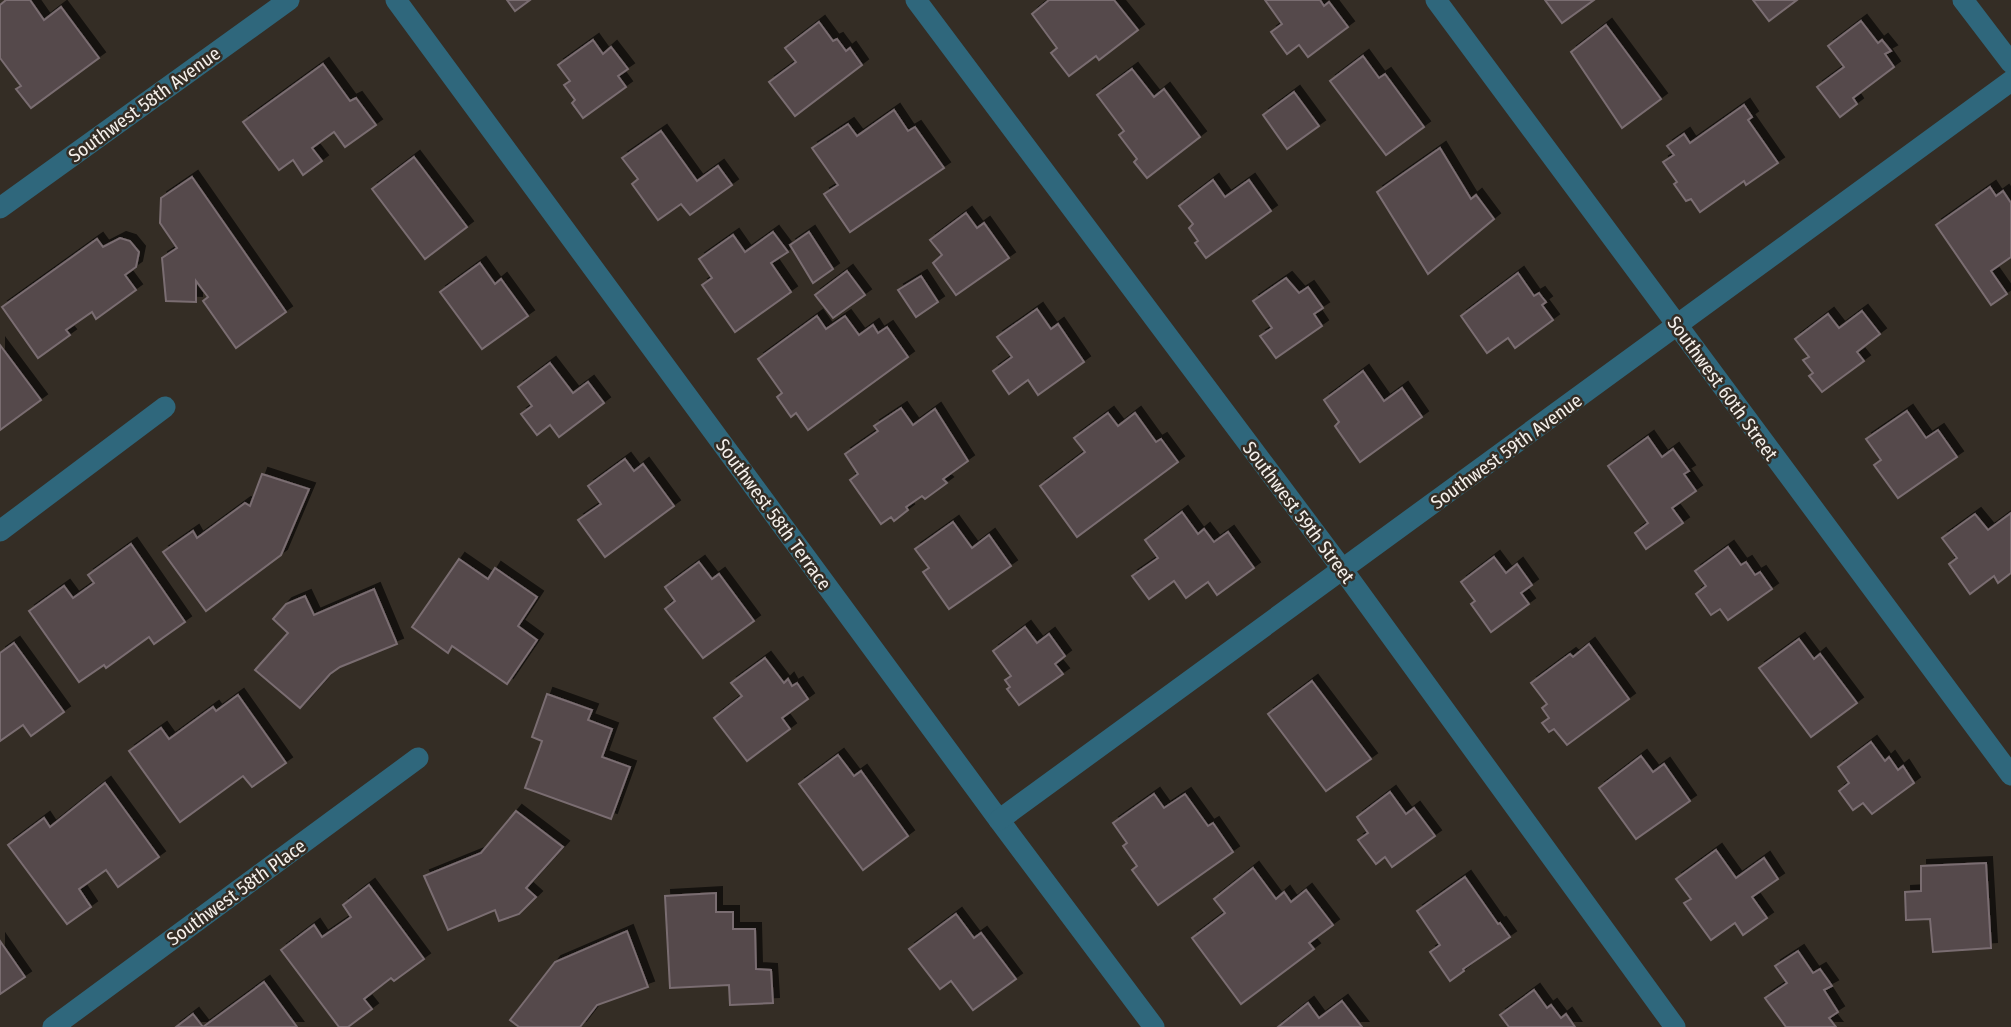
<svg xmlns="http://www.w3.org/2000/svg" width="2011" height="1027" viewBox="0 0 2011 1027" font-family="'Fira Sans Condensed',sans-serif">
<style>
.building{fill:#54484c;stroke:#7a6d71;stroke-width:2;filter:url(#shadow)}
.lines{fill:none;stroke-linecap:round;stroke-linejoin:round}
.minor{stroke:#2f677c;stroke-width:21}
.labels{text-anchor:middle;stroke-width:5;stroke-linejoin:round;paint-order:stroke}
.street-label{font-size:19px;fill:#f4efea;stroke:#342d25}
</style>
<defs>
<filter id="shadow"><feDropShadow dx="6" dy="-6" stdDeviation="0" flood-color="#0009"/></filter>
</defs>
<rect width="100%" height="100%" fill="#342d25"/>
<!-- building -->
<g class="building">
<polygon points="6,0 30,0 44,20 61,7 99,58 31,108 16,89 21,86 0,58 0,5"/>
<polygon points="507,0 530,0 515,11"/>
<polygon points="1049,0 1114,0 1138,30 1099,60 1096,56 1069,76 1051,53 1057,48 1032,14"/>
<polygon points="1265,0 1320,0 1324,6 1329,2 1348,27 1308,57 1299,45 1287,54 1271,32 1282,24"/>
<polygon points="1545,0 1594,0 1562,23"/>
<polygon points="1753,0 1797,0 1769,21"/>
<polygon points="1861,21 1878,43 1882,40 1891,51 1885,54 1894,67 1853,98 1857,104 1840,117 1817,87 1844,67 1828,46"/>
<polygon points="819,22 833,41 837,39 846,51 850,48 862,65 795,116 769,82 796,62 785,48"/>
<polygon points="1606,25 1661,99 1622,128 1571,52"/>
<polygon points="593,40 603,54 611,47 628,69 618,76 626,87 583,118 572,103 575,100 564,85 570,81 558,65"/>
<polygon points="1363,56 1379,78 1385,74 1424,127 1386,155 1330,81"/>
<polygon points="323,64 350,101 356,98 376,125 345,147 334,132 312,148 322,161 303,175 293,160 279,170 243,122"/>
<polygon points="1132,69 1154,97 1164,89 1200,137 1147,178 1134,162 1137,159 1119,135 1124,131 1097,95"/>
<polygon points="1294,92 1319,126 1287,149 1263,115"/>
<polygon points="1744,105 1752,117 1748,120 1778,163 1746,185 1744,181 1700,212 1691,199 1686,201 1674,184 1677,182 1663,162 1674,155 1667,146 1684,134 1690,143"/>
<polygon points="894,110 908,131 915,127 944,168 850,232 824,194 838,185 812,148 848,124 857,136"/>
<polygon points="661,131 697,181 718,166 732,185 690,215 681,204 658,220 632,184 638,179 622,158"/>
<polygon points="1440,148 1471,199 1476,195 1494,219 1428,274 1377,192"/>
<polygon points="414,157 467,227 425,259 372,189"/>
<polygon points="192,177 286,312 236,348 203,301 208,297 196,281 196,302 166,301 162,258 177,248 160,223 161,198"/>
<polygon points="1213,180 1225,197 1249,180 1271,211 1206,258 1195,243 1198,241 1189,228 1193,224 1179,206"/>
<polygon points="1990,187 1996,196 2003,191 2011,203 2011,257 1991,271 2007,294 1991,305 1936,225"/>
<polygon points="966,213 977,228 984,223 1009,258 956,295 933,263 942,255 930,240"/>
<polygon points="773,232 788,252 771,263 791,292 735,332 702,285 712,278 699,259 733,235 745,252"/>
<polygon points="809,232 833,269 813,283 790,245"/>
<polygon points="120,238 130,241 139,252 136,267 125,275 136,290 96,319 92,312 66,330 70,335 38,358 2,307 97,239 103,247"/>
<polygon points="480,263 495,284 501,279 528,316 482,349 440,292"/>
<polygon points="847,271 865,295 833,318 815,295"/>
<polygon points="1518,273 1534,296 1539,293 1542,297 1546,302 1542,305 1553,320 1515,348 1508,338 1487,353 1461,316"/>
<polygon points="921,276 938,302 916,317 898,290"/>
<polygon points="1286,278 1299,293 1308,287 1323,308 1314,314 1322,326 1276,358 1260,336 1272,328 1253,301"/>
<polygon points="1037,309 1051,329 1058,324 1084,362 1038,395 1028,380 1009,394 993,371 1012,357 997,337"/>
<polygon points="1862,311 1880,334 1857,352 1864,361 1822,392 1809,376 1813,373 1803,360 1809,357 1795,339 1828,314 1839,328"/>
<polygon points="817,316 826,329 845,316 859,335 873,325 878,333 887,327 908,357 808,430 796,413 791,417 777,397 782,393 758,359"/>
<polygon points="0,345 41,400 0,430"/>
<polygon points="550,363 573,393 588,382 604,403 559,437 550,425 537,435 521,414 532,406 518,387"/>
<polygon points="1363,371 1384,401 1402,388 1422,417 1360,462 1335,426 1339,422 1324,400"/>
<polygon points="901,408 913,425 935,409 968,461 943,479 947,483 925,499 922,496 906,507 908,510 894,521 891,517 881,524 850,480 858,474 845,454 878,431 874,426"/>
<polygon points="1907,411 1926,438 1938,430 1957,457 1898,498 1874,465 1881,460 1866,439"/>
<polygon points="1108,413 1118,426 1135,413 1156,442 1161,439 1178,462 1077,537 1040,486 1085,452 1074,438"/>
<polygon points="1648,437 1662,457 1673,449 1689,471 1684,474 1696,491 1672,508 1683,523 1646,549 1635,533 1648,523 1608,466"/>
<polygon points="625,459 634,471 643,464 674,506 605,557 578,520 601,504 588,486"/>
<polygon points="262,474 309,489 281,555 206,611 163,552 193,531 197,538 245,503 250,506"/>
<polygon points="1182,512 1198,534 1204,529 1214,542 1228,532 1254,568 1217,595 1208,582 1186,598 1174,581 1149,599 1132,576 1158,558 1145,540"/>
<polygon points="2011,513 2011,573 1998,583 1994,576 1970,594 1949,564 1957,558 1942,538 1975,514 1988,530"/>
<polygon points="953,522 972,548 989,535 1011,566 949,609 923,572 929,568 915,549"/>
<polygon points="131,544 185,622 154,644 149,637 106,668 104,665 79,682 29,611 64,586 73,598 94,583 88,575"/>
<polygon points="1728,547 1741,565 1746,562 1755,575 1760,572 1772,589 1728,620 1720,609 1711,615 1696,594 1706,586 1695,571"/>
<polygon points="1494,557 1506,573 1517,564 1532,585 1521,593 1529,604 1491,632 1471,604 1475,601 1461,582"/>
<polygon points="459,559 488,579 495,568 537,597 518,626 537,640 507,684 452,646 448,653 412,627"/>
<polygon points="699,562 712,579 719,574 754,621 703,658 665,609 675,601 665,587"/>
<polygon points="374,589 397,644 340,667 330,674 300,708 255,670 288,633 273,619 286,604 305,596 314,615"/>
<polygon points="1025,627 1037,643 1049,634 1065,656 1055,664 1063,674 1019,705 1007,689 1010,687 1005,680 1011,676 993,651"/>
<polygon points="1799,639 1814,659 1820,654 1857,703 1811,737 1759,668"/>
<polygon points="14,643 64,712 31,736 23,725 0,741 0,653"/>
<polygon points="1589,644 1629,699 1567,745 1554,729 1549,732 1542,723 1549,718 1542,708 1547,704 1531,683 1570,654 1573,657"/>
<polygon points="765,658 784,683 788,679 792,686 797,683 808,699 782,718 790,729 747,761 714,718 742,696 731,683"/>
<polygon points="1312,681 1371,759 1326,791 1268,714"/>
<polygon points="547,694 592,710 588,720 612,729 602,757 630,767 611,819 525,788 542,741 532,737"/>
<polygon points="238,695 286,763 252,787 243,776 180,822 129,751 161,728 169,739 213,707 216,711"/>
<polygon points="1871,742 1885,761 1889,757 1898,770 1903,766 1914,783 1872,814 1863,803 1853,810 1839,791 1849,783 1838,767"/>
<polygon points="838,755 854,776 861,771 908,836 863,870 799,784"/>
<polygon points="1641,756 1653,772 1664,764 1690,801 1636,839 1599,788"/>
<polygon points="105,783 159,857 118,887 106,870 79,889 91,907 67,924 8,845 44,818 50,827"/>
<polygon points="1390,792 1406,814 1414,808 1435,836 1392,867 1385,857 1376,864 1358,840 1368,833 1357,817"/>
<polygon points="1154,794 1164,808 1185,794 1208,826 1213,823 1233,852 1158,905 1132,870 1137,866 1123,846 1127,843 1113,823"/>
<polygon points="516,811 563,847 526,888 536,897 519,914 499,921 495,910 448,930 424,876 481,853"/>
<polygon points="1716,850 1736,878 1764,858 1778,879 1752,897 1767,918 1743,935 1735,923 1711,940 1684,903 1691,899 1676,879"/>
<polygon points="1986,863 1991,948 1933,952 1930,919 1906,920 1905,892 1921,891 1921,866"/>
<polygon points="1253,868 1276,899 1284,892 1291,902 1306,890 1333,925 1309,943 1314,949 1241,1004 1192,938 1225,913 1214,899"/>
<polygon points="1465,877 1498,924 1500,923 1510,937 1463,969 1464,971 1450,981 1430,952 1440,945 1417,911"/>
<polygon points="369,885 424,959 394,981 391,978 364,999 372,1009 348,1027 339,1027 281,950 314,925 322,937 351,917 343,905"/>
<polygon points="716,893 716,912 733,912 733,929 755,929 756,969 771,970 773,1003 730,1005 729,985 670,988 665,896"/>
<polygon points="956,914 974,938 981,933 1016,979 973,1010 951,981 940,989 909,949"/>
<polygon points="627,931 648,987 597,1005 580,1027 519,1027 510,1020 555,962"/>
<polygon points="0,941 25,977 0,994"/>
<polygon points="1798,951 1813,973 1820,969 1832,986 1824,990 1838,1012 1829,1018 1836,1027 1786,1027 1765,998 1787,983 1775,966"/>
<polygon points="264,982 297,1027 203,1027"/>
<polygon points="1534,990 1547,1008 1551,1005 1561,1018 1566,1014 1575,1027 1509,1027 1500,1015"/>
<polygon points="1342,1001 1362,1027 1278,1027 1308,1003 1319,1018"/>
<polygon points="193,1014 203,1027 176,1027"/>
</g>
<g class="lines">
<!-- minor -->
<g class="minor">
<polyline points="396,0 999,820 1154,1027"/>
<polyline points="916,0 1343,570 1675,1027"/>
<polyline points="1436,0 2011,775"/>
<polyline points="1963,0 2011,63"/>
<polyline points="0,208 289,0"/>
<polyline points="0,531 165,407"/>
<polyline points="999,820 2011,81"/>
<polyline points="53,1027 418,758"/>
</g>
</g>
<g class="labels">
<!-- street labels -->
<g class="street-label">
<text transform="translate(144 104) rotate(-36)" y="7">Southwest 58th Avenue</text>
<text transform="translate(1723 388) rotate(54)" y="7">Southwest 60th Street</text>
<text transform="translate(1506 451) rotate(-36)" y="7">Southwest 59th Avenue</text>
<text transform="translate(1299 512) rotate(53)" y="7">Southwest 59th Street</text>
<text transform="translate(774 514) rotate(54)" y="7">Southwest 58th Terrace</text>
<text transform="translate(236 892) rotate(-36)" y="7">Southwest 58th Place</text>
</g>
</g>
</svg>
